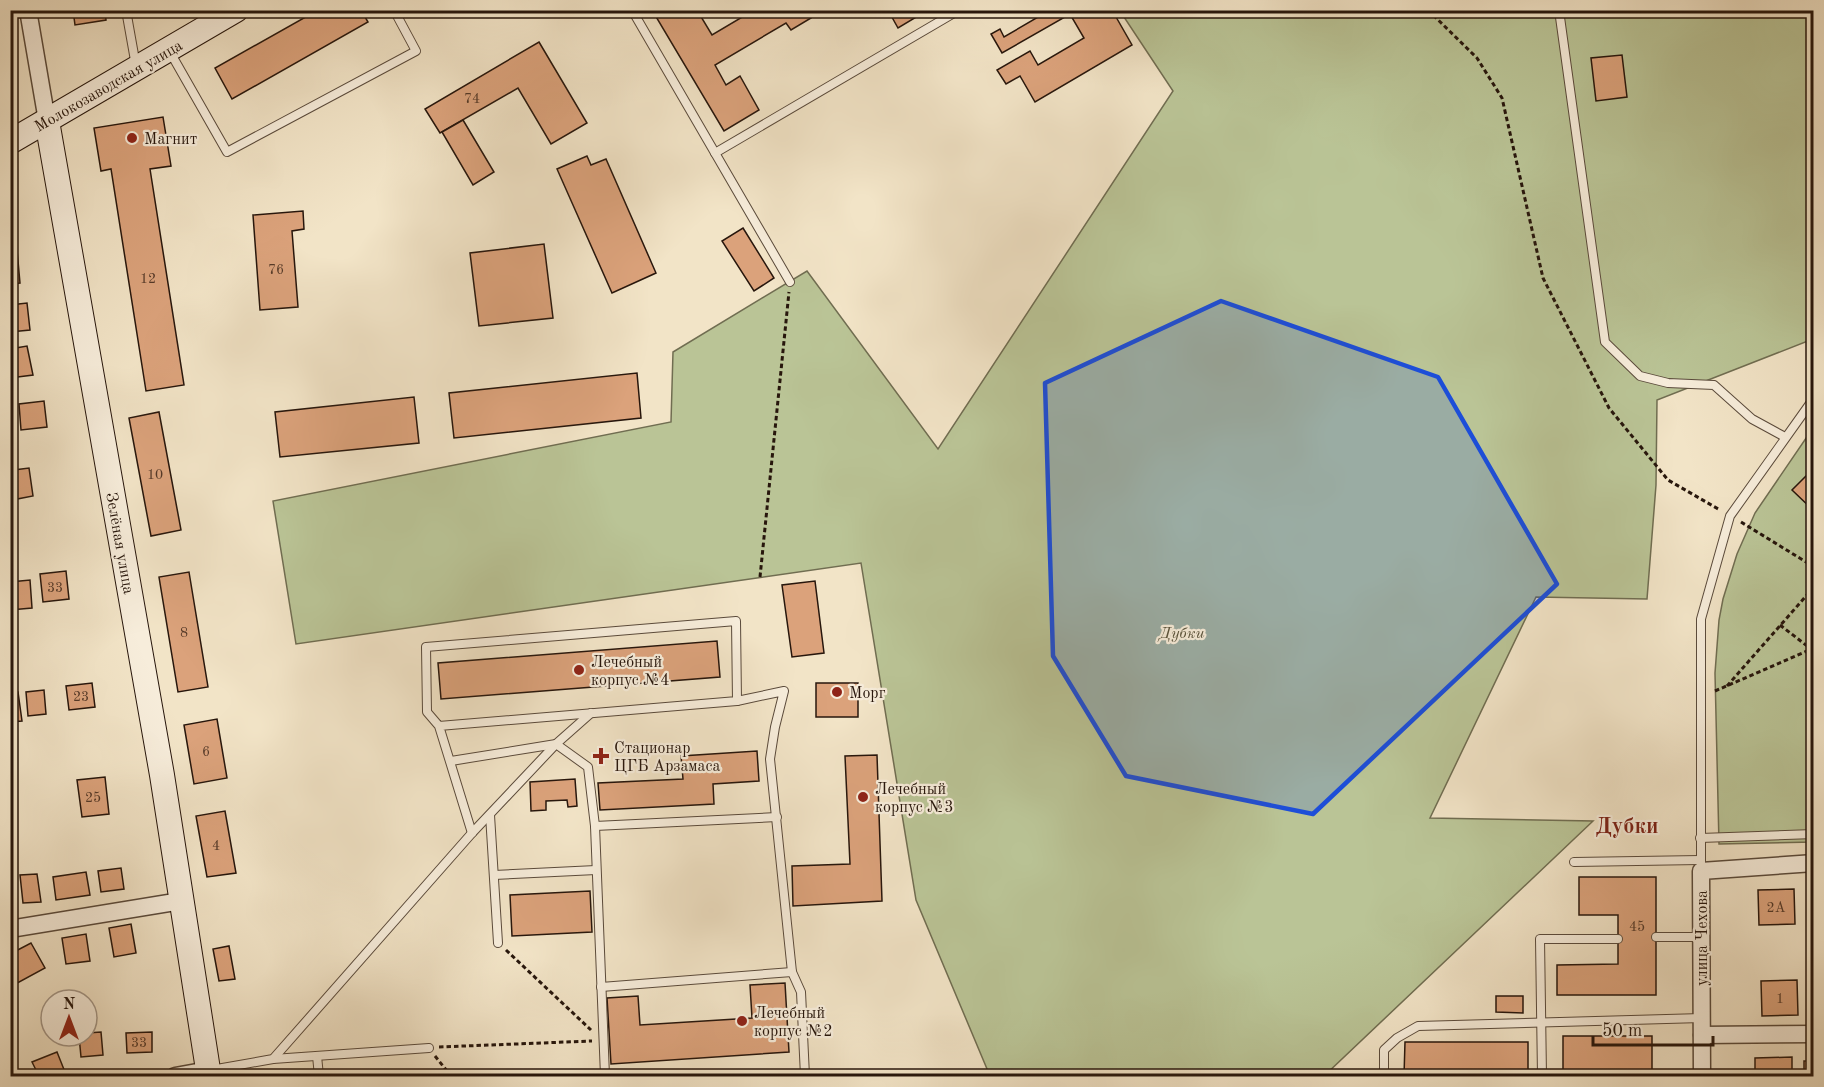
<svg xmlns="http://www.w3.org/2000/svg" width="1824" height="1087" viewBox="0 0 1824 1087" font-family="'Old Standard TT',serif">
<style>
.green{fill:#bac496;stroke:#706d51;stroke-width:1.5}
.building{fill:#dba27b;stroke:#27160c;stroke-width:1.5}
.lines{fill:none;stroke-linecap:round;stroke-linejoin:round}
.lane-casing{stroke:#5a4a3b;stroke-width:10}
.street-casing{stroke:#5a4a3b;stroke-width:19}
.secondary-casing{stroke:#27160c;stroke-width:26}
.path{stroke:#27160c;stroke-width:3;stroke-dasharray:4.5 3;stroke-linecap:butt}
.lane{stroke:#f7eddb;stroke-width:8}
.street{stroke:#f7eddb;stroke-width:16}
.secondary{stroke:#f7eddb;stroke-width:24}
.marked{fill:#1d4ed8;fill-opacity:0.2;stroke:#1d4ed8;stroke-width:4.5;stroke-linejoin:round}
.poi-dot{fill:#8f2418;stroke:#f7eddb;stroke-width:2}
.labels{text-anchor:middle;stroke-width:4.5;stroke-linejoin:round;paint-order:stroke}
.number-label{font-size:14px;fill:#543928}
.street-label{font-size:16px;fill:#27160c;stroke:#f7eddb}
.poi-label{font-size:16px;fill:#27160c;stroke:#f7eddb;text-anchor:start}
.park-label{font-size:16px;font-style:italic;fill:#5a533c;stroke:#f7eddb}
.district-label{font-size:22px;font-weight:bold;fill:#7a1f14;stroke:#f7eddb}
</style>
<rect width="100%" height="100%" fill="#f2e4c7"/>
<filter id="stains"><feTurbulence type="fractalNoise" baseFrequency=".00333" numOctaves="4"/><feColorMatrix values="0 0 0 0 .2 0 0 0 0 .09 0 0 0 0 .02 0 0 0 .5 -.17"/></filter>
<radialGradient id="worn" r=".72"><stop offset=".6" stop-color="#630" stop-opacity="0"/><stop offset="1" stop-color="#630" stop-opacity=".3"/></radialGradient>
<!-- green -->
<g class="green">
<polygon points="1120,11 1813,11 1813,339 1657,400 1656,485 1647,599 1536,597 1430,818 1593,821 1324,1076 990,1076 916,900 861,563 296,644 273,501 671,422 673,352 807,271 938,449 1173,91"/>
<polygon points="1813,428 1813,842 1719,844 1715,673 1719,620 1723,599 1737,554 1755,513"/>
</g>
<!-- building -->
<g class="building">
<polygon points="73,10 105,10 106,20 75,25"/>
<polygon points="318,10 361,10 368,22 232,99 215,68"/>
<polygon points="652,10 697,10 712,35 754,10 810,10 807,13 811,18 791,30 786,23 715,65 726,85 740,76 759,110 724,131"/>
<polygon points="888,10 928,10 898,28"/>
<polygon points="1050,10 1092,12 1112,10 1132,45 1035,102 1020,76 1006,84 997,70 1030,51 1038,65 1084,38 1070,14 1002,53 991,34 1000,29 1004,37"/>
<polygon points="539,42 587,123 551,144 518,88 440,133 425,109"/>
<polygon points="1622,55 1627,97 1596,101 1591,58"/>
<polygon points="163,117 171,166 150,169 184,385 146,391 111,169 101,171 94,128"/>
<polygon points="463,120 494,172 473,185 442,132"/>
<polygon points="587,156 591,165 606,159 656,273 612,293 557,169"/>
<polygon points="303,211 304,229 292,231 298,307 260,310 253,215"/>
<polygon points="15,228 20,283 10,284 10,229"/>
<polygon points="743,228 774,278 754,291 722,241"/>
<polygon points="544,244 553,318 479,326 470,253"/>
<polygon points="27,303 30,330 10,332 10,305"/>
<polygon points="27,346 33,375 10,378 10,349"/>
<polygon points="637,373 641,418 454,438 449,393"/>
<polygon points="414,397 419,443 280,457 275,412"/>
<polygon points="44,401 47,427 21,430 19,404"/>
<polygon points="159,412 181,530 151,536 129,418"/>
<polygon points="29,468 33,496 17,499 14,470"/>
<polygon points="1814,468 1814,511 1792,490"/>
<polygon points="66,571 69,599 43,602 40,574"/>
<polygon points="189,572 208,687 178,692 159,577"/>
<polygon points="30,580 32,608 10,610 10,582"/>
<polygon points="815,581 824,653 792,657 782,585"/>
<polygon points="717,641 720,677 441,699 438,663"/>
<polygon points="92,683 95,707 69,710 66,686"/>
<rect x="816" y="683" width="42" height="34"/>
<polygon points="44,690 46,714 28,716 26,692"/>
<polygon points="18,692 22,721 10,722 10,693"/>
<polygon points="217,719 227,778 194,784 184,725"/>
<polygon points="757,751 759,781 713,784 714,804 600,810 598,783 683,779 681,756"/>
<polygon points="877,755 882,901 793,906 792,866 850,864 845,756"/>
<polygon points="105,777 109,814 82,817 77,780"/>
<polygon points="575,779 577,806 568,807 567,800 546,801 546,810 531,811 530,782"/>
<polygon points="225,811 236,873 207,877 196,816"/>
<polygon points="121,868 124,889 101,892 98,871"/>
<polygon points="86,872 90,895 56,900 53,877"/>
<polygon points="37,874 41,902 23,903 20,875"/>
<polygon points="1579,877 1656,877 1656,995 1557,995 1557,965 1618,964 1618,915 1579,915"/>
<polygon points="1794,889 1795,924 1759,925 1758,890"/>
<polygon points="590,891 592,932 512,936 510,895"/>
<polygon points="131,924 136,953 114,957 109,928"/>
<polygon points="86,934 90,961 66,964 62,938"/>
<polygon points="31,943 45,968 10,987 10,954"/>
<polygon points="229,946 235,979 219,981 213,949"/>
<polygon points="1797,980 1798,1015 1762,1016 1761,981"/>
<polygon points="785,983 789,1052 611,1064 607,998 638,996 640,1025 752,1018 750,985"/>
<polygon points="1496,996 1523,996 1523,1013 1496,1012"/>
<polygon points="101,1032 103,1055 81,1057 79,1036 87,1036 87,1033"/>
<polygon points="152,1032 152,1052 127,1053 126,1033"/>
<polygon points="1563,1036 1652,1036 1652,1076 1563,1074"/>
<polygon points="1405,1042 1528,1042 1528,1076 1404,1076"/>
<polygon points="57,1052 65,1072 55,1076 39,1076 32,1062"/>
<polygon points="1792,1057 1792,1076 1755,1076 1755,1058"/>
<rect x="1804" y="1061" width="10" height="15"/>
</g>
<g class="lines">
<defs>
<g id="lane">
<polyline points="126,10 136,66"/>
<polyline points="632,10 790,282"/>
<polyline points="1559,10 1605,342 1640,376 1668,383 1714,385 1752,419 1785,437"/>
<polyline points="170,52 227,152 416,51 394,10"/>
<polyline points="715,153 954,13"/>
<polyline points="737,701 784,691 775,727 770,759 792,972 801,992 805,1076"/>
<polyline points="439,726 737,701 736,621 426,647 427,712 439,726 472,833"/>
<polyline points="451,761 556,744 588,767 595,826 605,1076"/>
<polyline points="490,815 498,943"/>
<polyline points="595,826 777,817"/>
<polyline points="1700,838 1814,834"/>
<polyline points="1574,862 1700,860"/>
<polyline points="1701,871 1701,619 1730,516 1814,398"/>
<polyline points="494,875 596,870"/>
<polyline points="1656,937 1701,937"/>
<polyline points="601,987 792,972"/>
<polyline points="317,1056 319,1076"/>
<polyline points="273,1059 429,1048"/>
<polyline points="211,1070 273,1059 472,833 556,744 591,713"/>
<polyline points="1386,1076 1384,1073 1384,1050 1397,1038 1418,1026 1702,1018"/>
<polyline points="1542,1076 1540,939 1618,939"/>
</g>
<g id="street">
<polyline points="28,10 47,121"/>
<polyline points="10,929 181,901"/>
<polyline points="1702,1035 1814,1034"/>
<polyline points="175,1076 208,1070"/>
<polyline points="1702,1076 1701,871 1814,863"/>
</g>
<g id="secondary">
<polyline points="47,121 162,775 209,1076"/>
<polyline points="10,142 236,10"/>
</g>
</defs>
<!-- lane casing -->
<use href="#lane" class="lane-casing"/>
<!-- street casing -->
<use href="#street" class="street-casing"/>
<!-- secondary casing -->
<use href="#secondary" class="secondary-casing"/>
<!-- path -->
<g class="path">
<polyline points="1428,10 1477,58 1502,98 1543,278 1609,408 1668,480 1720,510"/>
<polyline points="1741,522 1811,565 1814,570"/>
<polyline points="760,577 789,292"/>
<polyline points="1780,625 1811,649 1811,706"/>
<polyline points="1727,686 1814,587"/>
<polyline points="1715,691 1814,648"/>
<polyline points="506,950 591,1030"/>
<polyline points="439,1047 592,1041"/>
<polyline points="435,1056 451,1076"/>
</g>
<!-- lane -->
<use href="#lane" class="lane"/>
<!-- street -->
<use href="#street" class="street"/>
<!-- secondary -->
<use href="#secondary" class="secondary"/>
</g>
<!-- marked area -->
<path class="marked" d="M1221,301L1438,377L1557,584L1313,814L1126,776L1053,656L1045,383Z"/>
<!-- markers -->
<g class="poi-dot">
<circle cx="132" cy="138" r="6"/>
<circle cx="579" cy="670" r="6"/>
<circle cx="837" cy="692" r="6"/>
<path d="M598 747h6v6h6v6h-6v6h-6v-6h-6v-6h6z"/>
<circle cx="863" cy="797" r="6"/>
<circle cx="742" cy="1021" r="6"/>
</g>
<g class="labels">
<!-- number labels -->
<g class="number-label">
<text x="472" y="103">74</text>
<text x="276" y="274">76</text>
<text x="148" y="283">12</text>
<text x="155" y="479">10</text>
<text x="55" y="592">33</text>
<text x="184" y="637">8</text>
<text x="81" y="701">23</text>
<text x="206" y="756">6</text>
<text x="93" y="802">25</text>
<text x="216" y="850">4</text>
<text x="1776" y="912">2А</text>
<text x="1637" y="931">45</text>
<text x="1780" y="1003">1</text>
<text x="139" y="1047">33</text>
</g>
<!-- street labels -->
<g class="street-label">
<text transform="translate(108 85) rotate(-30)" y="6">Молокозаводская улица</text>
<text transform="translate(121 543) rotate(80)" y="6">Зелёная улица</text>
<text transform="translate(1701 938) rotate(-90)" y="6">улица Чехова</text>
</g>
<!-- poi labels -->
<g class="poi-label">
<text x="144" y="144">Магнит</text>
<text x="591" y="667">Лечебный<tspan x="591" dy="18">корпус №4</tspan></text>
<text x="849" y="698">Морг</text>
<text x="614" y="753">Стационар<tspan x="614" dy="18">ЦГБ Арзамаса</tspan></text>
<text x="875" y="794">Лечебный<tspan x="875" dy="18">корпус №3</tspan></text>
<text x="754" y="1018">Лечебный<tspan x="754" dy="18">корпус №2</tspan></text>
</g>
<!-- park labels -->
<g class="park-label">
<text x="1182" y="638">Дубки</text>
</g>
<!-- district labels -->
<g class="district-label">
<text x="1627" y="833">Дубки</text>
</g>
</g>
<!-- margin -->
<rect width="1824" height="1087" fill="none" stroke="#f2e4c7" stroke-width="36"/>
<rect x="12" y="12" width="1800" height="1063" fill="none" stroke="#27160c" stroke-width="3"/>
<rect x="18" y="18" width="1788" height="1051" fill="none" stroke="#27160c" stroke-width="1.5"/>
<!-- north arrow -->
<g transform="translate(69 1018)"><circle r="28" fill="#f7eddb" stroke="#a49788" stroke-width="1.5"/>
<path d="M0-4.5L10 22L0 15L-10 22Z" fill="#8f2418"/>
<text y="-9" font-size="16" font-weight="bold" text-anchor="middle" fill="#27160c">N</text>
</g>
<!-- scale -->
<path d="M1593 1036v9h120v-9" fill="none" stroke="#27160c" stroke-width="3"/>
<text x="1602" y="1036" font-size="18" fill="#27160c" stroke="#f7eddb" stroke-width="4.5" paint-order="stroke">50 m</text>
<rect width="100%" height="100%" filter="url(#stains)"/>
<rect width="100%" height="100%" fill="url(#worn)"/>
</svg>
